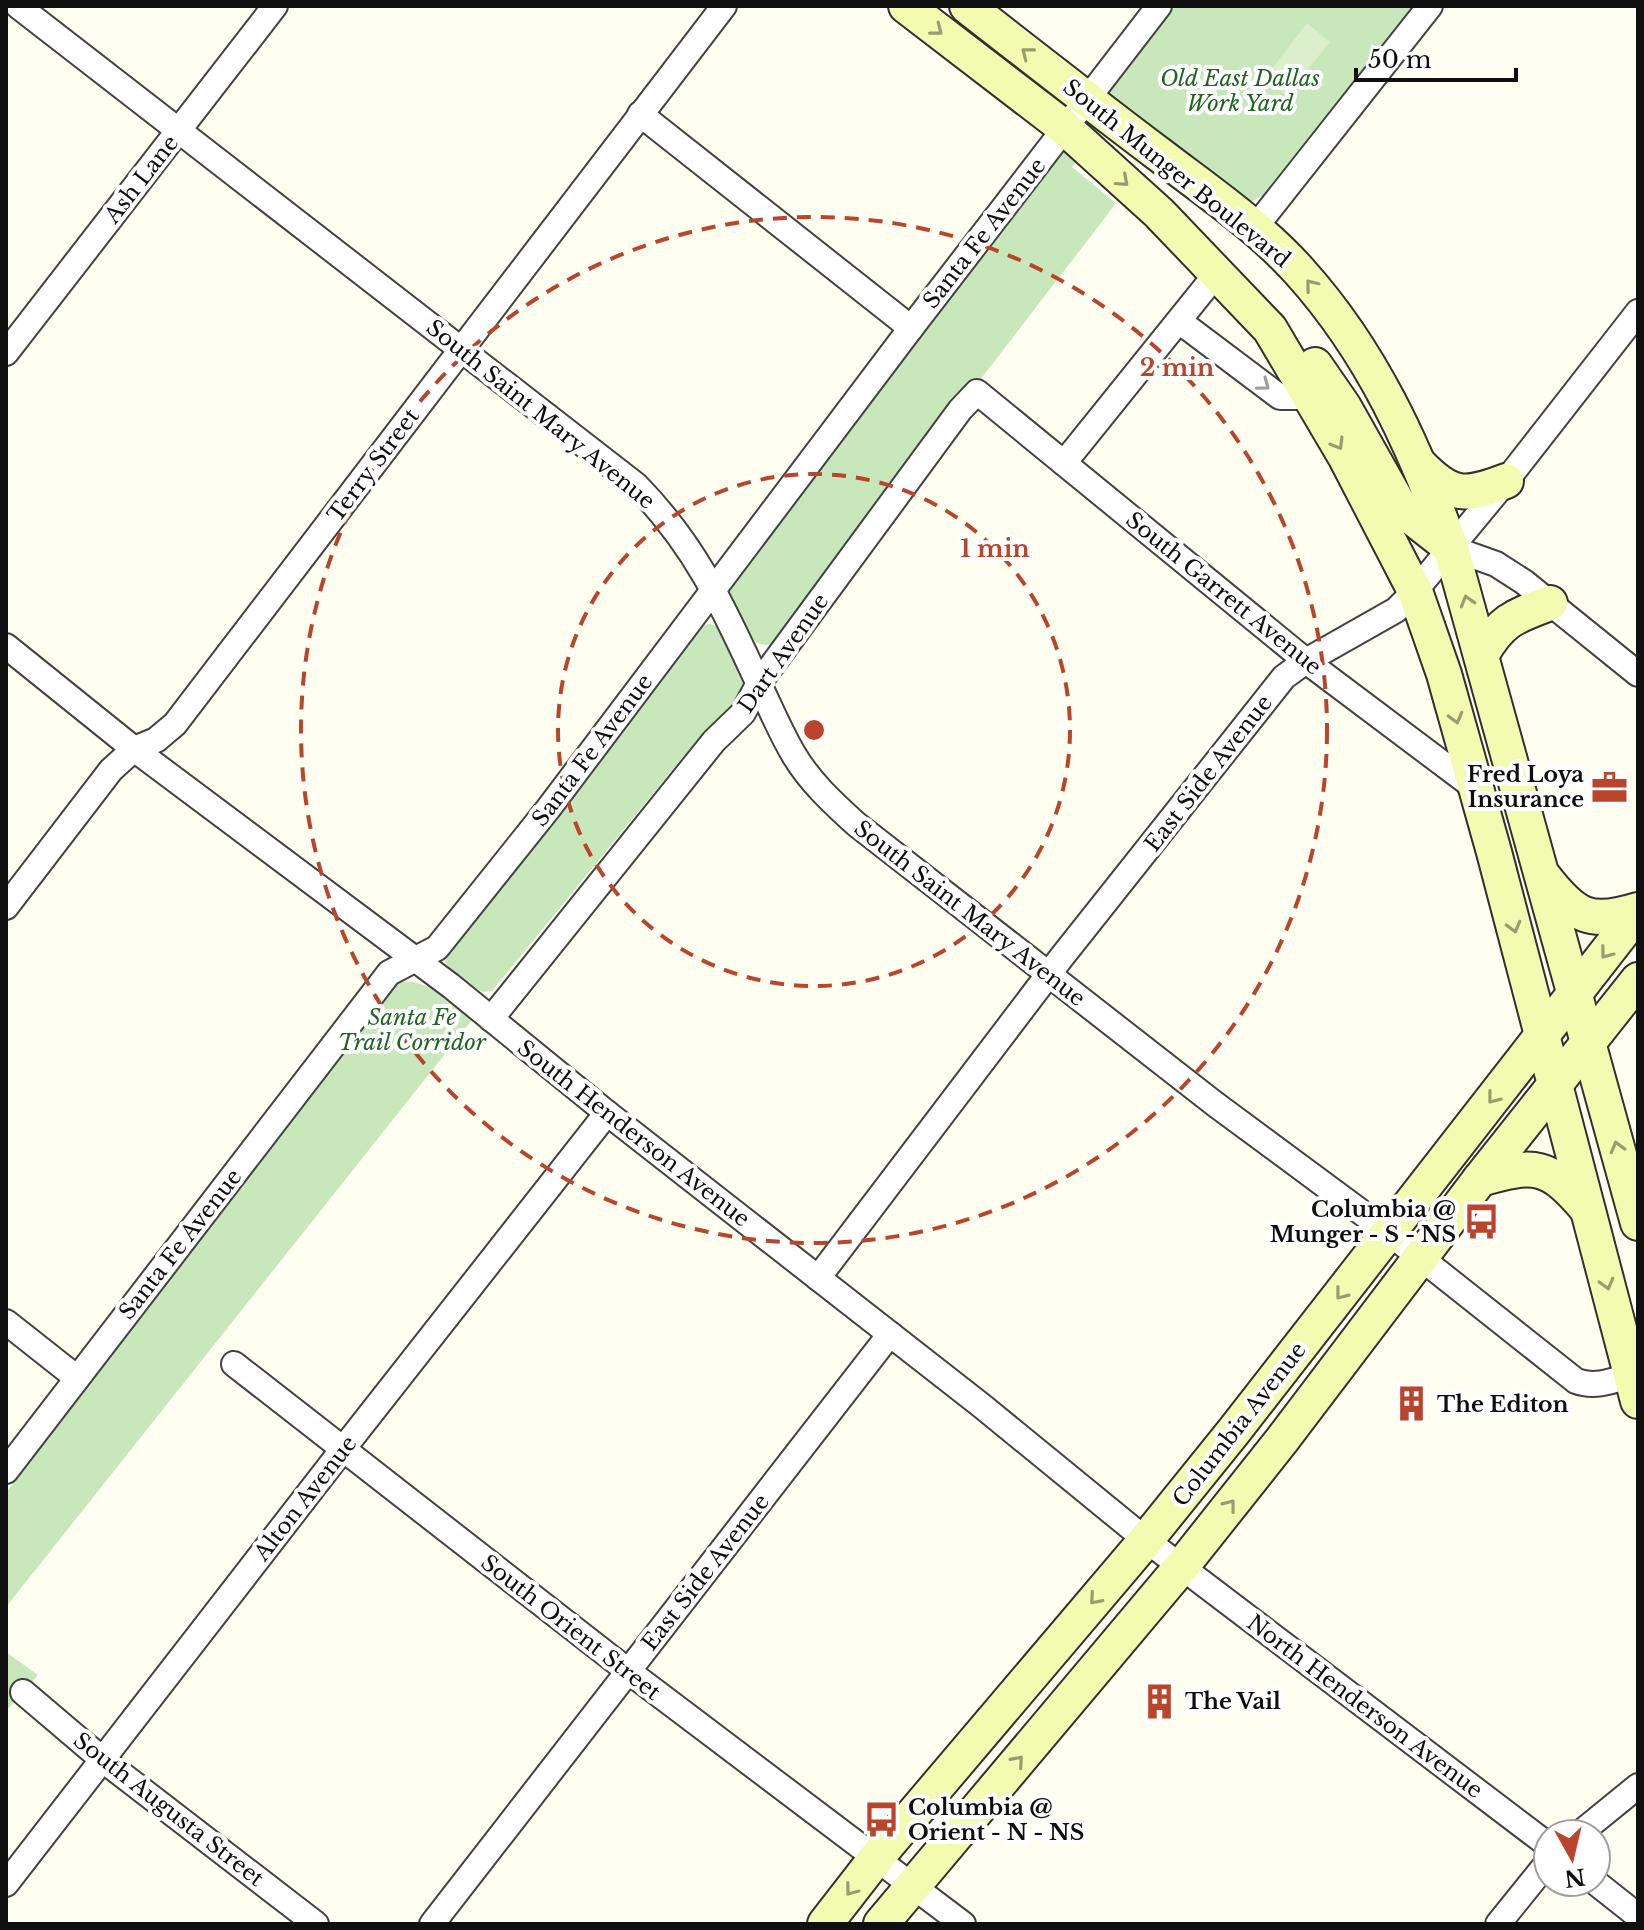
<svg xmlns="http://www.w3.org/2000/svg" width="1644" height="1930" viewBox="0 0 1644 1930" font-family="'Libre Baskerville',serif">
<style>
.park{fill:#c8e8bb}
.pitch{fill:#dcefcd}
.lines{fill:none;stroke-linecap:round;stroke-linejoin:round}
.minor-casing{stroke:#424242;stroke-width:28}
.secondary-casing{stroke:#313131;stroke-width:38}
.minor{stroke:#fff;stroke-width:24}
.secondary{stroke:#f2fbaf;stroke-width:34}
.oneway{stroke:#979d6f}
.oneway2{stroke:#9f9f9f}
.ring{fill:none;stroke:#b9452c;stroke-width:4;stroke-dasharray:14 10}
.labels{text-anchor:middle;stroke-width:8;stroke-linejoin:round;paint-order:stroke}
.park-label{font-size:22px;font-style:italic;fill:#216422;stroke:#fff}
.street-label{font-size:22px;fill:#0f0f0f;stroke:#fff}
.poi-label{font-size:22px;font-weight:bold;fill:#0f0f0f;stroke:#fff;text-anchor:start}
.centre{fill:#b9452c;stroke:#fff;stroke-width:4}
.ring-label{font-size:24px;text-anchor:middle;font-weight:bold;fill:#b9452c;stroke:#fff;stroke-width:8;stroke-linejoin:round;paint-order:stroke}
</style>
<rect width="100%" height="100%" fill="#fefef1"/>
<!-- park -->
<g class="park">
<path d="M1173,6H1414L1267,194L1252,201L1245,200L1122,104L1072,167L1116,203L1101,223L778,642C759,650 753,641 746,627L731,648L745,681L744,696C728,712 711,724 696,741L492,991L482,992L469,984L455,1005L472,1020L6,1607V1493L398,981L414,982L436,989L451,969L445,963L448,952L697,626L710,624L717,626L735,603L729,590Z"/>
<polygon points="6,1652 38,1675 7,1710 6,1709"/>
</g>
<!-- pitch -->
<polygon class="pitch" points="1307,23 1330,42 1287,95 1265,78"/>
<g class="lines">
<defs>
<g id="minor">
<path d="M18,6L636,485C694,544 722,604 756,678C769,704 779,730 794,755C810,782 833,803 856,824L1215,1104L1388,1232L1576,1381C1595,1388 1612,1381 1631,1375"/>
<polyline points="640,114 911,328"/>
<polyline points="1254,229 1430,6"/>
<polyline points="1179,321 1280,397 1310,397"/>
<polyline points="6,353 275,6"/>
<polyline points="1064,463 1217,273"/>
<polyline points="1451,548 1496,564 1524,582 1638,674"/>
<polyline points="6,646 134,749 451,986 607,1113 982,1406 1146,1540 1548,1845"/>
<polyline points="6,907 111,770 134,749 156,740 175,724 724,6"/>
<polyline points="491,1019 714,741 743,713 759,683 960,410 977,392 1306,661 1475,788"/>
<polyline points="818,1278 1061,958 1284,677 1306,661 1396,610 1415,591 1506,481 1638,312"/>
<polyline points="6,1322 77,1378"/>
<polyline points="234,1364 628,1671 963,1924"/>
<polyline points="6,1471 389,973 437,948 548,809 911,328 1159,6"/>
<polyline points="23,1692 103,1760 316,1924"/>
<polyline points="1579,1834 1638,1786"/>
<polyline points="1595,1882 1638,1916"/>
<polyline points="6,1884 343,1449 607,1113"/>
<polyline points="432,1924 890,1334"/>
<polyline points="1498,1924 1548,1862"/>
</g>
<g id="secondary">
<polyline points="906,6 1065,128 1159,213 1270,329 1345,456 1415,591 1444,674 1494,852 1638,1401"/>
<path d="M967,6C1031,56 1095,106 1160,155C1207,191 1260,227 1300,272C1372,352 1415,447 1451,548L1638,1223"/>
<polyline points="1315,365 1344,407 1398,503 1409,515 1451,548"/>
<path d="M1420,465C1451,497 1465,497 1506,481"/>
<path d="M1482,654C1501,620 1515,616 1550,603"/>
<path d="M1544,877C1575,917 1590,925 1638,910"/>
<path d="M1480,1179C1535,1163 1549,1164 1587,1209"/>
<polyline points="825,1924 877,1857 1146,1540 1234,1431 1638,912"/>
<polyline points="881,1924 1182,1566 1282,1440 1480,1179 1638,980"/>
</g>
</defs>
<!-- minor casing -->
<use href="#minor" class="minor-casing"/>
<!-- secondary casing -->
<use href="#secondary" class="secondary-casing"/>
<!-- minor -->
<use href="#minor" class="minor"/>
<!-- secondary -->
<use href="#secondary" class="secondary"/>
</g>
<!-- one-way arrows -->
<defs><path id="oneway-chevron" d="M-2-3.5L2.5 0L-2 3.5" fill="none" stroke-width="1.6" stroke-linecap="round" stroke-linejoin="round" transform="scale(2)"/></defs>
<g class="oneway">
<use href="#oneway-chevron" transform="translate(937 30) rotate(38)"/>
<use href="#oneway-chevron" transform="translate(1027 53) rotate(-142)"/>
<use href="#oneway-chevron" transform="translate(1123 181) rotate(42)"/>
<use href="#oneway-chevron" transform="translate(1311 285) rotate(-129)"/>
<use href="#oneway-chevron" transform="translate(1338 444) rotate(59)"/>
<use href="#oneway-chevron" transform="translate(1467 601) rotate(-106)"/>
<use href="#oneway-chevron" transform="translate(1456 718) rotate(75)"/>
<use href="#oneway-chevron" transform="translate(1514 927) rotate(75)"/>
<use href="#oneway-chevron" transform="translate(1606 953) rotate(127)"/>
<use href="#oneway-chevron" transform="translate(1493 1098) rotate(128)"/>
<use href="#oneway-chevron" transform="translate(1617 1147) rotate(-105)"/>
<use href="#oneway-chevron" transform="translate(1607 1284) rotate(75)"/>
<use href="#oneway-chevron" transform="translate(1341 1294) rotate(128)"/>
<use href="#oneway-chevron" transform="translate(1230 1505) rotate(-52)"/>
<use href="#oneway-chevron" transform="translate(1095 1599) rotate(131)"/>
<use href="#oneway-chevron" transform="translate(1018 1761) rotate(-49)"/>
<use href="#oneway-chevron" transform="translate(851 1890) rotate(127)"/>
</g>
<use class="oneway2" href="#oneway-chevron" transform="translate(1264 385) rotate(37)"/>
<!-- distance rings -->
<g class="ring">
<circle cx="814" cy="730" r="256"/>
<circle cx="814" cy="730" r="513"/>
</g>
<!-- icons -->
<defs>
<symbol id="office-bare" viewBox="-9 -9 18 18"><path d="M-6-3h4V-5.5h4V-3h4V5H-6ZM-1-4.5V-3h2v-1.5ZM-6 0V1H6V0Z" fill="#b9452c" stroke="#fff" stroke-width="2.5" paint-order="stroke"/></symbol>
<symbol id="bus-bare" viewBox="-9 -9 18 18"><path d="M-5-6H5V4H4V6H2V4H-2V6H-4V4H-5ZM-3.5-4V0h7V-4ZM-3.5 1.2v1.5H-2V1.2ZM2 1.2v1.5H3.5V1.2Z" fill="#b9452c" stroke="#fff" stroke-width="2.5" paint-order="stroke"/></symbol>
<symbol id="building-bare" viewBox="-9 -9 18 18"><path d="M-4-6H4V6H1V3H-1V6H-4ZM-2.5-4.3h1.7v1.8h-1.7ZM.8-4.3h1.7v1.8H.8ZM-2.5-1h1.7V.8h-1.7ZM.8-1h1.7V.8H.8Z" fill="#b9452c" stroke="#fff" stroke-width="2.5" paint-order="stroke"/></symbol>
</defs>
<g fill-rule="evenodd">
<use href="#office-bare" x="1584" y="762" width="51" height="51"/>
<use href="#bus-bare" x="1456" y="1196" width="51" height="51"/>
<use href="#building-bare" x="1386" y="1378" width="51" height="51"/>
<use href="#building-bare" x="1134" y="1676" width="51" height="51"/>
<use href="#bus-bare" x="856" y="1794" width="51" height="51"/>
</g>
<g class="labels">
<!-- park labels -->
<g class="park-label">
<text x="1240" y="86">Old East Dallas<tspan x="1240" dy="25">Work Yard</tspan></text>
<text x="412" y="1025">Santa Fe<tspan x="412" dy="25">Trail Corridor</tspan></text>
</g>
<!-- street labels -->
<g class="street-label">
<text transform="translate(1177 173) rotate(39)" y="8">South Munger Boulevard</text>
<text transform="translate(141 179) rotate(-52)" y="8">Ash Lane</text>
<text transform="translate(984 233) rotate(-52)" y="8">Santa Fe Avenue</text>
<text transform="translate(541 414) rotate(39)" y="8">South Saint Mary Avenue</text>
<text transform="translate(373 465) rotate(-53)" y="8">Terry Street</text>
<text transform="translate(1224 593) rotate(39)" y="8">South Garrett Avenue</text>
<text transform="translate(783 653) rotate(-55)" y="8">Dart Avenue</text>
<text transform="translate(592 750) rotate(-53)" y="8">Santa Fe Avenue</text>
<text transform="translate(1208 773) rotate(-52)" y="8">East Side Avenue</text>
<text transform="translate(970 913) rotate(38)" y="8">South Saint Mary Avenue</text>
<text transform="translate(634 1133) rotate(38)" y="8">South Henderson Avenue</text>
<text transform="translate(180 1244) rotate(-52)" y="8">Santa Fe Avenue</text>
<text transform="translate(1239 1424) rotate(-52)" y="8">Columbia Avenue</text>
<text transform="translate(305 1498) rotate(-52)" y="8">Alton Avenue</text>
<text transform="translate(705 1572) rotate(-52)" y="8">East Side Avenue</text>
<text transform="translate(571 1627) rotate(38)" y="8">South Orient Street</text>
<text transform="translate(1365 1706) rotate(37)" y="8">North Henderson Avenue</text>
<text transform="translate(169 1809) rotate(38)" y="8">South Augusta Street</text>
</g>
<!-- poi labels -->
<g class="poi-label">
<text x="1584" y="782" text-anchor="end">Fred Loya<tspan x="1584" dy="25">Insurance</tspan></text>
<text x="1456" y="1217" text-anchor="end">Columbia @<tspan x="1456" dy="25">Munger - S - NS</tspan></text>
<text x="1437" y="1412">The Editon</text>
<text x="1185" y="1709">The Vail</text>
<text x="908" y="1815">Columbia @<tspan x="908" dy="25">Orient - N - NS</tspan></text>
</g>
</g>
<circle cx="814" cy="730" r="12" class="centre"/>
<g class="ring-label">
<text x="1177" y="376">2 min</text>
<text x="995" y="557">1 min</text>
</g>
<!-- border -->
<rect width="1644" height="1930" fill="none" stroke="#0f0f0f" stroke-width="16"/>
<!-- north arrow -->
<g transform="translate(1572 1858) rotate(172)"><circle r="38" fill="#ffffff" stroke="#9f9f9f" stroke-width="2"/>
<path d="M0-6L14 30L0 20L-14 30Z" fill="#b9452c"/>
<text y="-12" font-size="22" font-weight="bold" text-anchor="middle" fill="#0f0f0f">N</text>
</g>
<!-- scale -->
<path d="M1356 68v12h160v-12" fill="none" stroke="#0f0f0f" stroke-width="4"/>
<text x="1368" y="68" font-size="24" fill="#0f0f0f" stroke="#ffffff" stroke-width="6" paint-order="stroke">50 m</text>
</svg>
